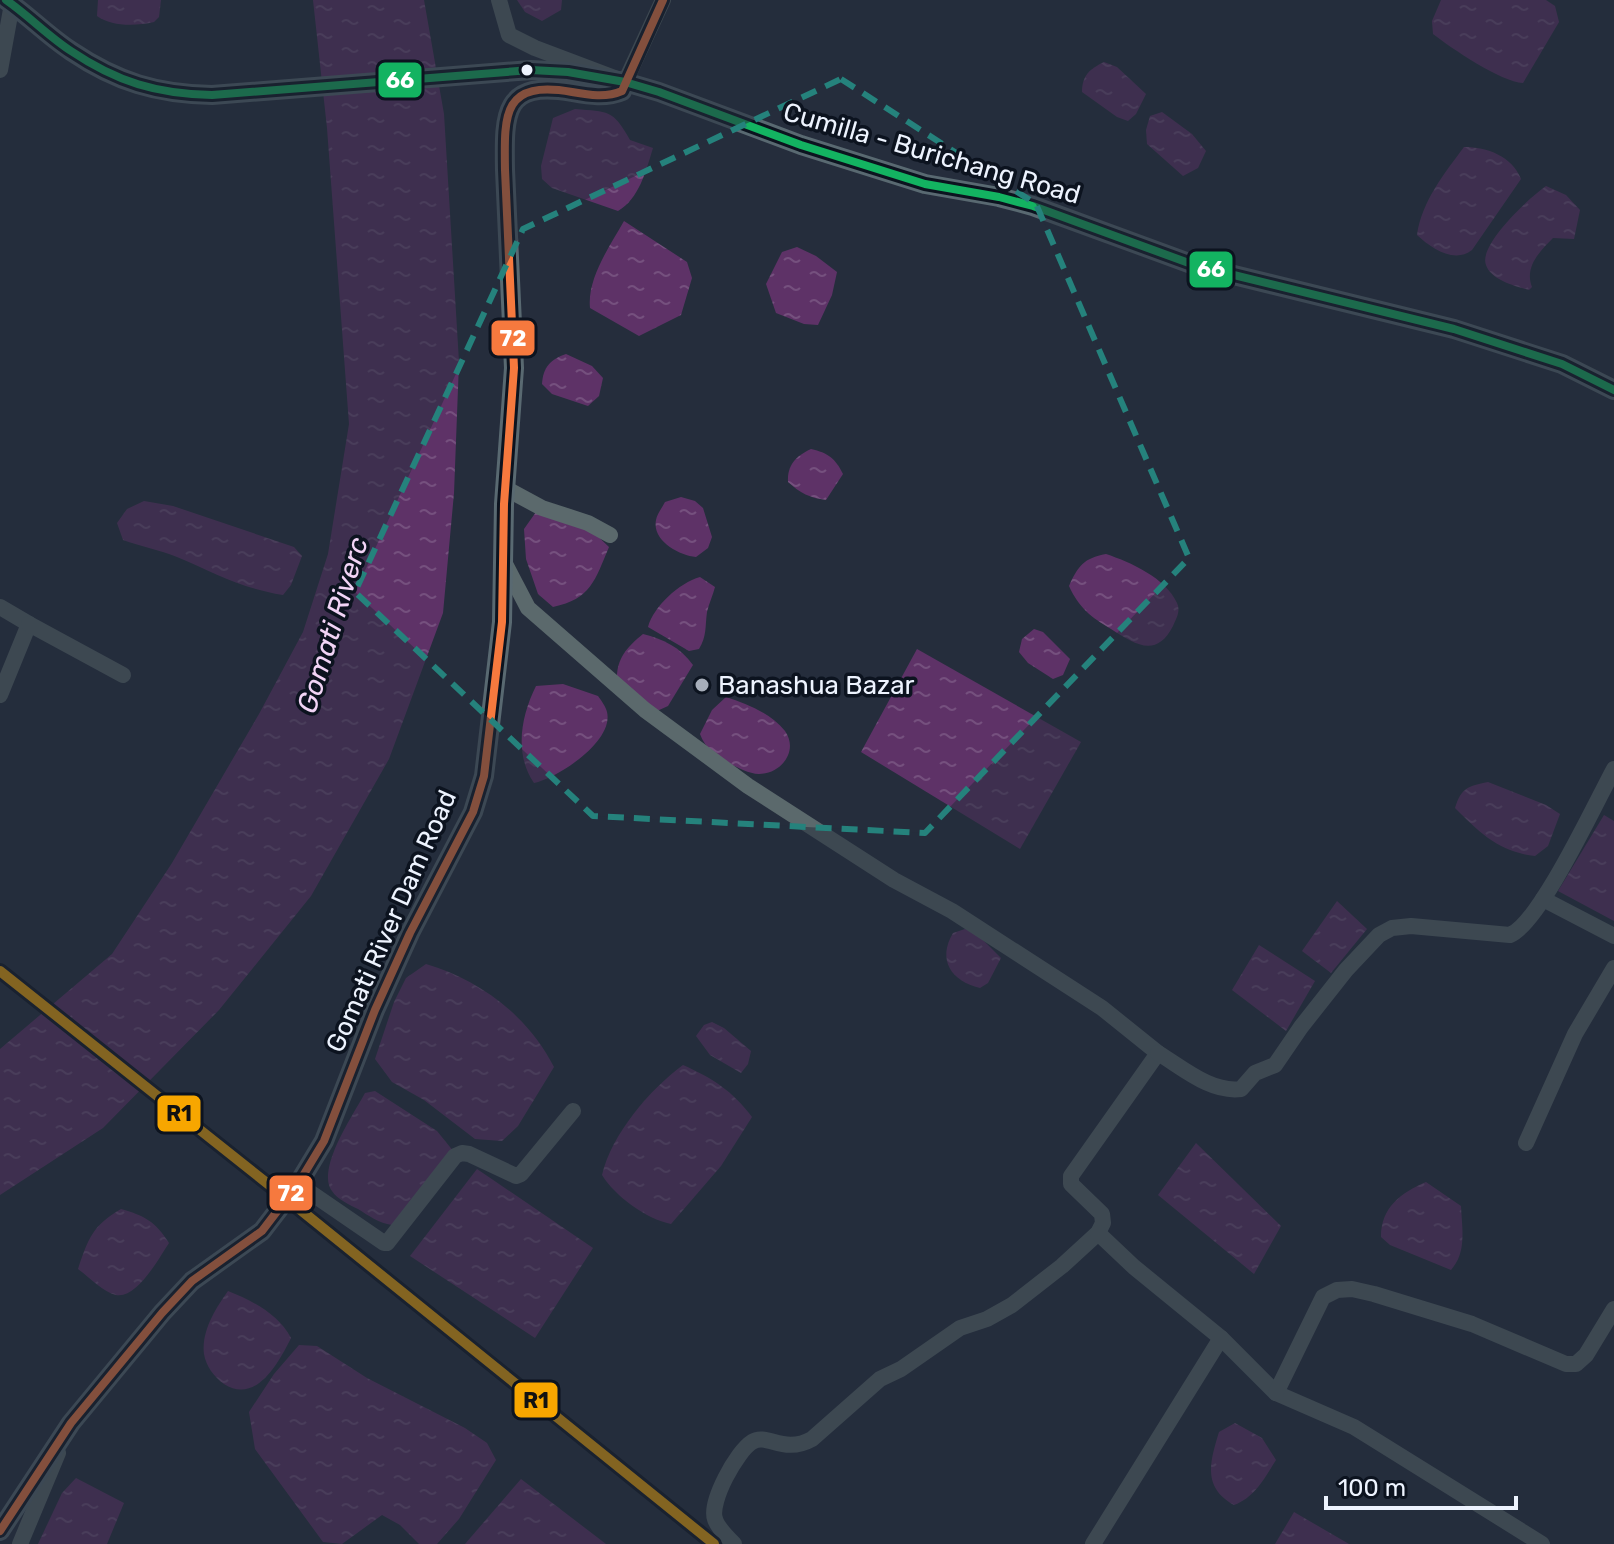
<svg xmlns="http://www.w3.org/2000/svg" width="1614" height="1544" viewBox="0 0 1614 1544" font-family="Rubik,sans-serif">
<style>
.water{fill:url(#water-ripples)}
.lines{fill:none;stroke-linecap:round;stroke-linejoin:round}
.minor{stroke:#5b696c;stroke-width:16}
.major{stroke:#596971;stroke-width:20}
.bus-1-casing{stroke:#0c131f;stroke-width:14}
.bus-2-casing{stroke:#0c131f;stroke-width:14}
.bus-1{stroke:#13b361;stroke-width:8}
.bus-2{stroke:#f6793e;stroke-width:8}
.rail-1-casing{stroke:#0c131f;stroke-width:16}
.rail-1{stroke:#f7a600;stroke-width:10}
.marked{fill:none;stroke:#25827c;stroke-width:6;stroke-dasharray:16 10;stroke-linejoin:round}
.bus-dot{fill:#edf3fe;stroke:#0c131f;stroke-width:3}
.poi-dot{fill:#a7aeba;stroke:#0c131f;stroke-width:3}
.labels{text-anchor:middle;stroke-width:7;stroke-linejoin:round;paint-order:stroke}
.street-label{font-size:26px;fill:#edf3fe;stroke:#0c131f}
.poi-label{font-size:26px;fill:#edf3fe;stroke:#0c131f;text-anchor:start}
.water-label{font-size:28px;font-style:italic;fill:#f2d4f6;stroke:#0c131f}
.line-badge{stroke:#0c131f;stroke-width:3}
.badge-label{font-size:22px;text-anchor:middle;font-weight:bold;fill:#fff}
.pale-badge-label{font-size:22px;text-anchor:middle;font-weight:bold;fill:#111}
</style>
<defs>
<pattern id="water-ripples" width="26" height="14" patternUnits="userSpaceOnUse" patternTransform="scale(2)"><rect width="26" height="14" fill="#5e3267"/><path d="M2 4q2-2 4 0t4 0M15 11q2-2 4 0t4 0" fill="none" stroke="#75507e"/></pattern>
</defs>
<rect width="100%" height="100%" fill="#252d3c"/>
<!-- water -->
<g class="water">
<path d="M98,0H161L159,17L154,22C136,26 112,27 97,16Z"/>
<polygon points="313,0 424,0 444,114 459,362 454,493 443,613 389,759 311,896 219,1010 103,1128 0,1195 0,1049 112,954 172,863 259,714 303,632 328,554 349,424 327,128"/>
<polygon points="517,0 562,0 561,10 542,21 525,12"/>
<path d="M1441,0H1546L1555,6L1559,22L1523,83C1501,82 1451,48 1433,34L1432,21Z"/>
<path d="M1104,62L1117,67L1146,94L1136,114L1128,121L1117,117L1082,92C1082,75 1090,69 1104,62Z"/>
<path d="M575,109C608,112 613,109 630,140L653,148C646,171 639,199 618,211L552,188L542,179L541,166L553,118Z"/>
<polygon points="1162,112 1192,134 1206,151 1198,168 1183,176 1147,144 1146,130 1150,116"/>
<path d="M1464,147C1487,147 1512,156 1521,179L1472,250C1454,264 1431,248 1417,235C1422,201 1444,174 1464,147Z"/>
<path d="M1546,186L1566,195L1580,210L1574,239L1553,238C1540,251 1524,267 1532,287L1529,290C1515,286 1491,280 1486,265C1478,245 1530,197 1546,186Z"/>
<path d="M624,221L687,262L692,278L681,315L639,336L590,308C587,278 610,246 624,221Z"/>
<polygon points="797,247 816,256 837,272 832,295 818,325 804,324 776,313 766,284 782,252"/>
<path d="M566,354L592,366L603,378L599,396L588,406L552,394L542,384C543,367 551,359 566,354Z"/>
<path d="M811,449C828,453 835,458 843,474L826,500C810,498 800,493 788,482C787,465 796,456 811,449Z"/>
<path d="M681,497L695,501L703,508L712,537L708,548L696,557C679,555 652,541 656,520C657,514 662,508 665,502Z"/>
<path d="M144,501L173,506L294,547L302,556L291,585L283,595C240,588 215,573 177,557C160,550 140,546 123,540L117,523L127,509Z"/>
<path d="M536,512L587,526L609,547C595,580 591,599 553,607L538,594L526,559L524,529Z"/>
<path d="M1106,554C1130,562 1166,578 1177,603C1181,611 1176,619 1173,626C1156,659 1135,644 1111,629C1091,617 1079,608 1069,586C1078,566 1084,558 1106,554Z"/>
<path d="M700,577L715,587C713,595 709,603 707,612C705,626 707,636 699,649L689,651L648,627C654,606 679,583 700,577Z"/>
<polygon points="1034,629 1043,632 1070,659 1063,675 1053,679 1028,663 1019,652 1022,639"/>
<path d="M643,634C663,639 680,647 693,665L668,706L657,711L617,680C616,659 627,647 643,634Z"/>
<polygon points="917,649 1081,742 1020,849 861,752"/>
<path d="M563,684L598,696C601,700 606,707 607,712C614,741 558,778 534,783C514,754 521,716 536,686Z"/>
<path d="M726,697C747,704 771,713 785,731C799,751 781,774 759,774C749,774 738,767 729,764C716,757 705,748 700,734L712,710Z"/>
<path d="M1488,782L1546,805L1560,814L1548,846L1535,856C1499,852 1480,833 1455,808C1461,788 1468,786 1488,782Z"/>
<polygon points="1604,815 1614,821 1614,921 1558,891"/>
<polygon points="1337,901 1367,929 1331,973 1302,951"/>
<path d="M965,929L976,933L1001,958L988,983L980,988C951,981 937,960 953,933Z"/>
<polygon points="1259,945 1315,981 1286,1031 1232,990"/>
<path d="M426,964C480,980 528,1016 554,1067L518,1126L502,1141L475,1139L424,1100L392,1082L375,1059L394,1002L406,978Z"/>
<polygon points="712,1022 724,1028 751,1051 748,1064 741,1073 710,1055 696,1036 704,1025"/>
<path d="M683,1065C714,1079 731,1090 752,1117L721,1166L671,1224C646,1219 615,1196 602,1175C611,1135 650,1089 683,1065Z"/>
<path d="M375,1091L437,1131L454,1152L392,1225C379,1223 369,1216 358,1209C350,1205 337,1199 332,1191C316,1168 354,1114 365,1093Z"/>
<polygon points="1196,1143 1281,1226 1254,1274 1158,1195"/>
<polygon points="477,1169 593,1248 535,1338 410,1256"/>
<path d="M1426,1182L1461,1206C1462,1229 1467,1252 1451,1270L1390,1245L1381,1237C1381,1207 1401,1193 1426,1182Z"/>
<path d="M121,1209C145,1216 155,1221 169,1243C159,1258 137,1299 116,1295C103,1292 89,1277 78,1269C88,1239 93,1225 121,1209Z"/>
<path d="M228,1291C253,1301 278,1314 291,1338C279,1362 256,1405 224,1384C214,1377 206,1366 204,1354C201,1331 216,1308 228,1291Z"/>
<polygon points="299,1345 317,1346 367,1378 465,1428 487,1443 496,1460 459,1519 437,1544 419,1544 400,1525 382,1515 342,1544 323,1542 255,1449 249,1412 274,1374"/>
<path d="M1235,1423L1262,1438L1276,1460C1264,1479 1255,1497 1234,1505C1202,1487 1210,1462 1219,1432Z"/>
<polygon points="76,1478 124,1503 107,1544 38,1544 62,1493"/>
<polygon points="521,1479 606,1544 465,1544"/>
<polygon points="1294,1512 1349,1544 1275,1544"/>
</g>
<g class="lines">
<!-- minor -->
<g class="minor">
<polyline points="499,0 509,35 535,48 625,82 663,0"/>
<polyline points="0,70 12,4"/>
<polyline points="505,488 542,508 588,523 610,535"/>
<path d="M504,562L528,608L645,710L748,786L894,880L952,911L1102,1008L1158,1053L1071,1176V1184L1102,1214L1103,1223L1098,1233L1062,1266L1012,1305L987,1319L960,1328L901,1369L880,1379L812,1439C783,1455 767,1432 752,1442C737,1451 709,1502 715,1519C717,1527 728,1538 734,1544"/>
<polyline points="0,607 29,624 0,695"/>
<polyline points="29,624 123,675"/>
<polyline points="1543,899 1614,936"/>
<path d="M1158,1053C1183,1068 1211,1093 1241,1089L1255,1073L1275,1065L1301,1027L1346,970L1379,935L1392,928L1411,926L1510,935C1540,923 1596,802 1614,769"/>
<polyline points="1526,1143 1575,1034 1614,968"/>
<polyline points="298,1184 384,1243 387,1243 455,1156 462,1153 469,1154 516,1176 521,1174 573,1111"/>
<polyline points="1098,1233 1134,1267 1221,1338 1276,1393 1354,1427 1542,1544"/>
<polyline points="1276,1393 1323,1297 1337,1290 1352,1289 1374,1294 1472,1324 1566,1364 1576,1364 1586,1355 1614,1309"/>
<polyline points="20,1544 58,1453"/>
<polyline points="1093,1544 1221,1338"/>
</g>
<!-- major -->
<g class="major">
<path d="M6,0C29,16 48,36 71,51C117,82 157,94 212,95L531,70L568,72L625,82L659,92L801,145L925,184L999,197L1033,206L1197,266L1454,329L1562,364L1614,390"/>
<path d="M0,1531L71,1423L162,1313L192,1281L262,1231L298,1184L324,1141L375,1010L410,933L473,812L484,776L502,622L504,504L514,368L505,170C504,113 503,80 572,92C589,95 606,98 622,91L625,82"/>
</g>
<defs>
<path id="bus-1" d="M6,0C29,16 48,36 71,51C117,82 157,94 212,95L531,70L568,72L625,82L659,92L801,145L925,184L999,197L1033,206L1197,266L1454,329L1562,364L1614,390"/>
<path id="bus-2" d="M0,1531L71,1423L162,1313L192,1281L262,1231L298,1184L324,1141L375,1010L410,933L473,812L484,776L502,622L504,504L514,368L505,170C504,113 503,80 572,92C589,95 606,98 622,91L663,0"/>
</defs>
<!-- bus-1 casing -->
<use href="#bus-1" class="bus-1-casing"/>
<!-- bus-2 casing -->
<use href="#bus-2" class="bus-2-casing"/>
<!-- bus-1 -->
<use href="#bus-1" class="bus-1"/>
<!-- bus-2 -->
<use href="#bus-2" class="bus-2"/>
<defs>
<polyline id="rail-1" points="0,971 287,1199 714,1544"/>
</defs>
<!-- rail-1 casing -->
<use href="#rail-1" class="rail-1-casing"/>
<!-- rail-1 -->
<use href="#rail-1" class="rail-1"/>
</g>
<!-- marked area -->
<path d="M0 0H1614V1544H0ZM841,79L1036,204L1189,558L925,833L593,816L355,592L523,229Z" fill="#252d3c" fill-opacity=".55" fill-rule="evenodd"/>
<path class="marked" d="M841,79L1036,204L1189,558L925,833L593,816L355,592L523,229Z"/>
<!-- markers -->
<circle class="bus-dot" cx="527" cy="70" r="7"/>
<circle class="poi-dot" cx="702" cy="685" r="8"/>
<g class="labels">
<!-- street labels -->
<g class="street-label">
<text transform="translate(932 153) rotate(16)" y="9">Cumilla - Burichang Road</text>
<text transform="translate(391 921) rotate(-66)" y="9">Gomati River Dam Road</text>
</g>
<!-- poi labels -->
<g class="poi-label">
<text x="718" y="694">Banashua Bazar</text>
</g>
<!-- water labels -->
<g class="water-label">
<text transform="translate(332 625) rotate(-73)" y="10">Gomati Riverc</text>
</g>
</g>
<g class="line-badge">
<rect x="377" y="61" width="46" height="38" rx="8" fill="#13b361"/>
<rect x="1188" y="250" width="46" height="39" rx="8" fill="#13b361"/>
<rect x="490" y="319" width="46" height="38" rx="8" fill="#f6793e"/>
<rect x="156" y="1094" width="46" height="39" rx="8" fill="#f7a600"/>
<rect x="268" y="1174" width="46" height="38" rx="8" fill="#f6793e"/>
<rect x="513" y="1381" width="46" height="38" rx="8" fill="#f7a600"/>
</g>
<g class="badge-label">
<text x="400" y="88">66</text>
<text x="1211" y="277">66</text>
<text x="513" y="346">72</text>
<text x="291" y="1201">72</text>
</g>
<g class="pale-badge-label">
<text x="179" y="1121">R1</text>
<text x="536" y="1408">R1</text>
</g>
<!-- scale -->
<path d="M1326 1496v12h190v-12" fill="none" stroke="#edf3fe" stroke-width="4"/>
<text x="1338" y="1496" font-size="24" fill="#edf3fe" stroke="#0c131f" stroke-width="6" paint-order="stroke">100 m</text>
</svg>
